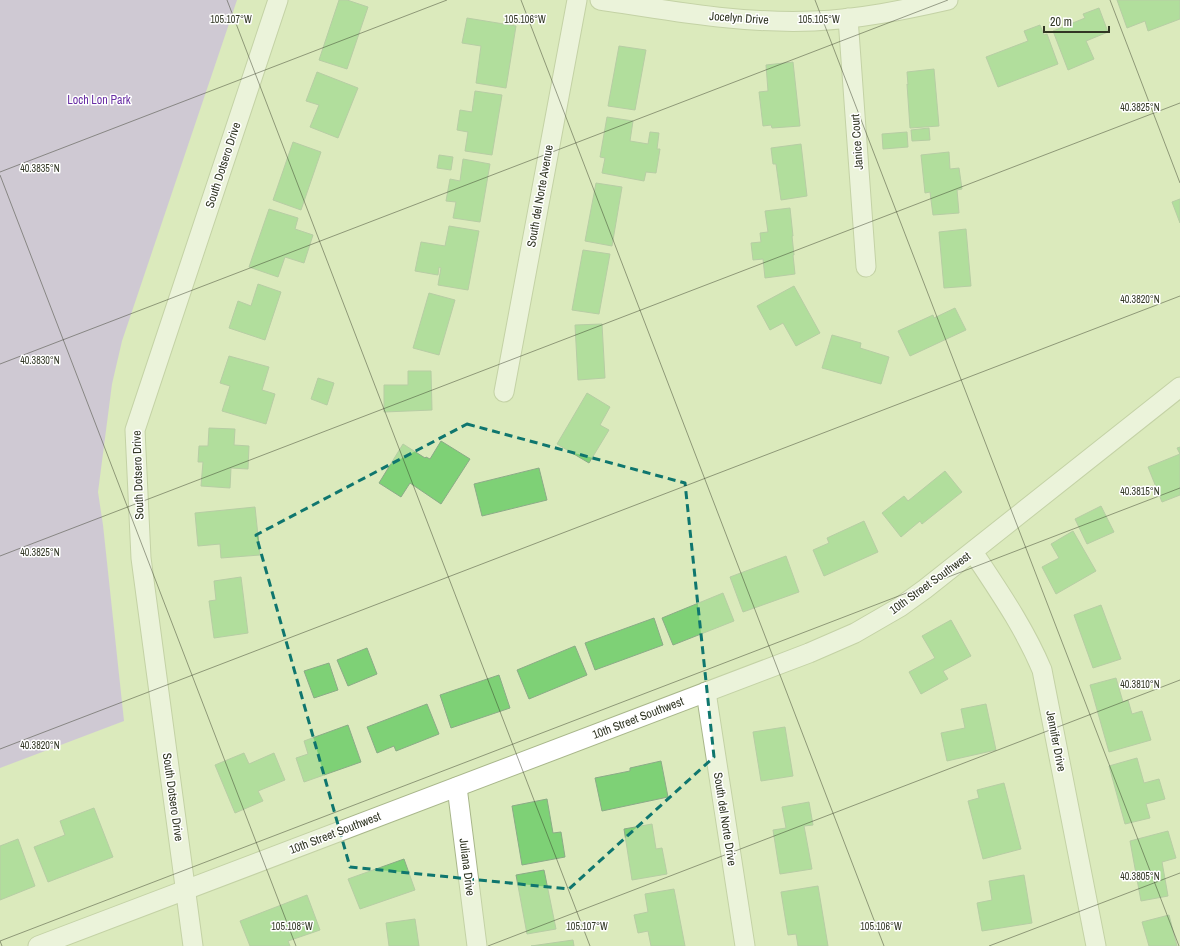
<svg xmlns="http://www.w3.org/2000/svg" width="1180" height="946" viewBox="0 0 1180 946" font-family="'Archivo Narrow',sans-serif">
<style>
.green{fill:#c2a3f0}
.building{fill:#7ed176;stroke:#8bab87}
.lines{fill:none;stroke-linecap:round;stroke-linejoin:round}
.street-casing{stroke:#a8b68a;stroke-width:21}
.street{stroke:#fff;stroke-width:19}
.marked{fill:none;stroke:#0f766e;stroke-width:3;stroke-dasharray:8 5;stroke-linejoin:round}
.ticks{fill:none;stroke:#313624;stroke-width:1;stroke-opacity:0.45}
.labels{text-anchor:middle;stroke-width:3;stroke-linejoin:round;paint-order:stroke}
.street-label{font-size:12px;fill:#313624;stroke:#fff}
.park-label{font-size:12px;fill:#692fa5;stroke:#fff}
.ticks-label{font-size:10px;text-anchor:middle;fill:#313624;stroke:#fff;stroke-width:3;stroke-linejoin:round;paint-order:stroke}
</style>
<rect width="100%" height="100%" fill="#dbeabc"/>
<!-- green -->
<polygon class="green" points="0,0 237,0 122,341 112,384 98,492 103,525 124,721 0,768"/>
<!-- building -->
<g class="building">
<polygon points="339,0 347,0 368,7 347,69 319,60"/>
<polygon points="1117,0 1180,0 1180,19 1148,31 1145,21 1127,28"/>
<polygon points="1099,8 1108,32 1086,41 1094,59 1068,70 1053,31 1085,18 1083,14"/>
<polygon points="467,18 516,26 506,88 476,83 481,46 462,43"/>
<polygon points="1040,25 1044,35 1047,34 1058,64 998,87 986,57 1028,41 1024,31"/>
<polygon points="619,46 646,50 635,110 608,106"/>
<polygon points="793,62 800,126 772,128 771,125 763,126 759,92 768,91 766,65"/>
<polygon points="934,69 939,126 910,128 907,84 908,85 907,72"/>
<polygon points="317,72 358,88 338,138 310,127 319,105 306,101"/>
<polygon points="475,91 502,95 492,155 465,151 468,132 457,130 460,110 472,112"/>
<polygon points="607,117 633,121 630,141 648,144 650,132 659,133 657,149 660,149 656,173 646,172 644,181 602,173 605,158 600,157"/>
<polygon points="929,128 930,140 912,141 911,130"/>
<polygon points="907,132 908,147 883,149 882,134"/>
<polygon points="293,142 321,152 301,210 273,200"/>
<polygon points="801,144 807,196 781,200 776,164 773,164 771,148"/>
<polygon points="949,152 950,169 959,168 962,189 957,190 959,213 933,215 930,192 925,193 921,155"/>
<polygon points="439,155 453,157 451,170 437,168"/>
<polygon points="463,159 490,164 480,222 453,218 456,202 446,201 450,179 460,181"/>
<polygon points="596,183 622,187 612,246 585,241"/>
<polygon points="1180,199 1180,223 1172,202"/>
<polygon points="790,208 793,236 792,236 794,255 793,255 795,274 765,278 763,259 753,260 751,243 761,242 760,233 768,232 765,211"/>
<polygon points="269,209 298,218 295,229 313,235 304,263 285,257 278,277 249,267"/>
<polygon points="449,226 479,231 468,290 438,285 441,268 439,267 438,275 415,271 421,242 445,246"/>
<polygon points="966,229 971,286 944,288 939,232"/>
<polygon points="583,250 610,254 599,314 572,310"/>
<polygon points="258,284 281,292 265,340 229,328 238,301 251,306"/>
<polygon points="794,286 820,333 796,346 783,323 770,330 757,306"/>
<polygon points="429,293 455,300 439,355 413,348"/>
<polygon points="955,308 966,330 910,356 898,331 933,315 934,318"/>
<polygon points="602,324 605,378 578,380 575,325"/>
<polygon points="832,335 861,343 860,348 889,357 881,384 822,368"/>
<polygon points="229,356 269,367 262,390 275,394 266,424 222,411 230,386 220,383"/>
<polygon points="408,371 431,371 432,410 384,412 384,385 408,385"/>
<polygon points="318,378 334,383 327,405 311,399"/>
<polygon points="587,393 610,407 600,425 609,430 589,463 557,444"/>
<polygon points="209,428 235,429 234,445 249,446 248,469 231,468 230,488 201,486 203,462 198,462 199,446 208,446"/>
<polygon points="441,441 470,459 441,504 410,483 401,497 379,483 403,444 425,458 426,457 430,459"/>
<polygon points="1180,447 1180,495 1162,502 1148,467 1180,454 1177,448"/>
<polygon points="539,468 547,500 482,516 474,484"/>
<polygon points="945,471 962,492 922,524 920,521 901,537 882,513 904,496 908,501"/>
<polygon points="1101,506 1114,532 1087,544 1075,519"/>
<polygon points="255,507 260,555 221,558 220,544 198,546 195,513"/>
<polygon points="864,521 878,552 824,576 813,550 829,543 827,538"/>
<polygon points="1073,531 1096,571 1056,594 1042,567 1059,558 1051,544"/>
<polygon points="786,556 799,592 743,612 730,577"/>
<polygon points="241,577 248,633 214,638 209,601 216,600 214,581"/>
<polygon points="723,593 734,621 673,645 662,618"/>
<polygon points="1101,605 1121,659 1093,668 1074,615"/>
<polygon points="654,618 663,645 595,670 585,643"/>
<polygon points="951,620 971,656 943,671 948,679 921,694 909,672 935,658 922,636"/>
<polygon points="575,646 587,675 529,699 517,670"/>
<polygon points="367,648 377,674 348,686 337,660"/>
<polygon points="329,663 338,690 314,698 304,671"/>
<polygon points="499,675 510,708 451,728 440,695"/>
<polygon points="1116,678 1123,702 1128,700 1132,714 1142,711 1151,740 1109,752 1090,685"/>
<polygon points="427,704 439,734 396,751 394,746 377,753 367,727"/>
<polygon points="986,704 996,750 947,761 941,733 965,728 961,709"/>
<polygon points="348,725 361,762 304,782 296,758 308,754 304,741"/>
<polygon points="785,727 793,776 761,781 753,732"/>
<polygon points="244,753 249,764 274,753 285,780 258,791 263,801 235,813 215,765"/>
<polygon points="1137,758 1144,783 1159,779 1165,799 1146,804 1150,818 1125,824 1109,766"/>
<polygon points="661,761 668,797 602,811 595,778 630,771 630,768"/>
<polygon points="1004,783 1021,849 983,859 968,801 979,798 977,790"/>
<polygon points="547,799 553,833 561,832 565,857 522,865 512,806"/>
<polygon points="809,802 813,825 804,826 812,869 780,874 773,830 786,828 782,807"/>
<polygon points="94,808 113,857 48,882 34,847 65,835 60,821"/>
<polygon points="652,824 656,849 662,848 667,874 632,880 624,829"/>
<polygon points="1168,831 1176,858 1162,862 1168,896 1141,901 1130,841"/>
<polygon points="18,839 35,886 0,900 0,846"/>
<polygon points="404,859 415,890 360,909 348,879"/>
<polygon points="544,870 556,929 527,934 516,875"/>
<polygon points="1024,875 1032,923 982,931 977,903 992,900 989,881"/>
<polygon points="818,886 828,946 798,946 796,934 788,935 781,892"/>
<polygon points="674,889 685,946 651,946 648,931 638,933 634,915 648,912 645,894"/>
<polygon points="307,895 320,930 288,941 290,946 250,946 240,921"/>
<polygon points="1169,915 1177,946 1149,946 1142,922"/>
<polygon points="415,919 419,946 389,946 386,923"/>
<polygon points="573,940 574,946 531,946"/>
</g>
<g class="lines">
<defs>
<g id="street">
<path d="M600,0C671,11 742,24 814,21C860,19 904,10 948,0"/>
<polyline points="848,18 866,267"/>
<polyline points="504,392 577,0"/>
<path d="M973,552C998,590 1024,627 1042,670L1096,946"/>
<polyline points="706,692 745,946"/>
<polyline points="457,787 477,946"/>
<polyline points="38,946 809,653 855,633 900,607 925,589 1180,387"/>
<polyline points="193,946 141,558 135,430 278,0"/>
</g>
</defs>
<!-- street casing -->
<use href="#street" class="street-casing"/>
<!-- street -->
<use href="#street" class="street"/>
</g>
<!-- marked area -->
<path d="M0 0H1180V946H0ZM467,424L685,483L714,757L569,889L350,867L256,535Z" fill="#dbeabc" fill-opacity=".55" fill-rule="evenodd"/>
<path class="marked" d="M467,424L685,483L714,757L569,889L350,867L256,535Z"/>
<!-- ticks -->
<path class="ticks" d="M227,0L590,946M521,0L884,946M815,0L1179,946M1110,0L1180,183M0,172L447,0M0,175L296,946M0,364L948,0M0,556L1180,103M0,749L1180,296M0,941L2,946M0,941L1180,488M488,946L1180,680M989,946L1180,873"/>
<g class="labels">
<!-- street labels -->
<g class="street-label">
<text transform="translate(739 18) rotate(4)" y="4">Jocelyn Drive</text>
<text transform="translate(857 142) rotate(-94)" y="4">Janice Court</text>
<text transform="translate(223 165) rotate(-72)" y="4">South Dotsero Drive</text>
<text transform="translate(540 196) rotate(-80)" y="4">South del Norte Avenue</text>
<text transform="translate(138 475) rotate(-92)" y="4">South Dotsero Drive</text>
<text transform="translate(930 583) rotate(-36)" y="4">10th Street Southwest</text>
<text transform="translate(638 718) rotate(-21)" y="4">10th Street Southwest</text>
<text transform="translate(1056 741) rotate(79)" y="4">Jennifer Drive</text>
<text transform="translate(173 797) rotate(82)" y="4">South Dotsero Drive</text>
<text transform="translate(725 819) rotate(81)" y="4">South del Norte Drive</text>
<text transform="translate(335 833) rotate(-21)" y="4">10th Street Southwest</text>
<text transform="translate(467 867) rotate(83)" y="4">Juliana Drive</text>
</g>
<!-- park labels -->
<g class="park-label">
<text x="99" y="104">Loch Lon Park</text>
</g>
</g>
<g class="ticks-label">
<text x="231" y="23">105.107°W</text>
<text x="525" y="23">105.106°W</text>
<text x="819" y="23">105.105°W</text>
<text x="1140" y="111">40.3825°N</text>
<text x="40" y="172">40.3835°N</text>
<text x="1140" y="303">40.3820°N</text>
<text x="40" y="364">40.3830°N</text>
<text x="1140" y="495">40.3815°N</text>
<text x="40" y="556">40.3825°N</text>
<text x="1140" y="688">40.3810°N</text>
<text x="40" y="749">40.3820°N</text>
<text x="1140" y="880">40.3805°N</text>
<text x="292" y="930">105.108°W</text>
<text x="587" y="930">105.107°W</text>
<text x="881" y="930">105.106°W</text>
</g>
<!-- scale -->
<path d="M1044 26v6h65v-6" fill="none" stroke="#313624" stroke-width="2"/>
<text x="1050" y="26" font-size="12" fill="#313624" stroke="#ffffff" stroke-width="3" paint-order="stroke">20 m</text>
</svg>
